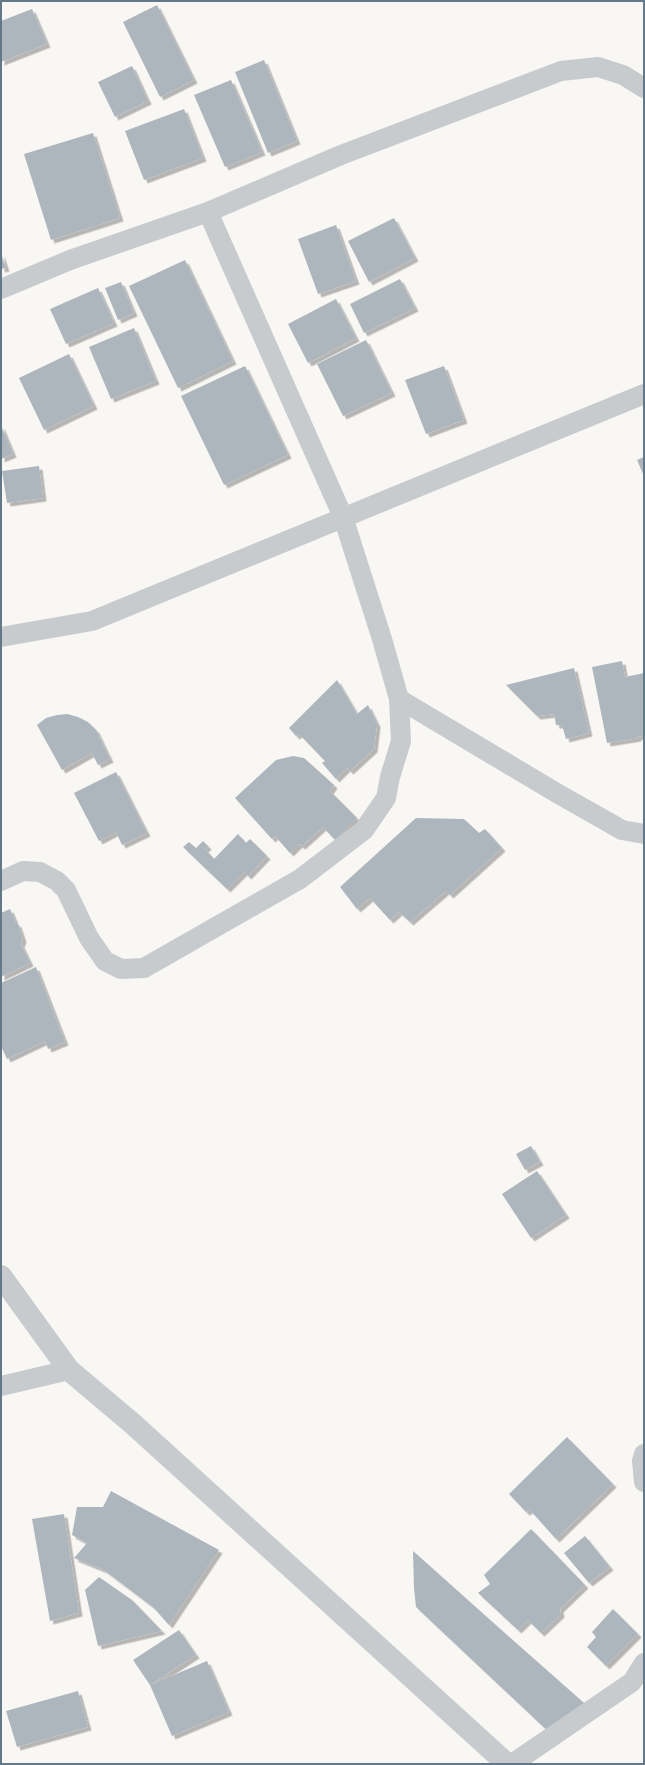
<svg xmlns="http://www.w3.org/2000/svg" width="645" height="1765" viewBox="0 0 645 1765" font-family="'Open Sans',sans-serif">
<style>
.building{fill:#adb6bc;filter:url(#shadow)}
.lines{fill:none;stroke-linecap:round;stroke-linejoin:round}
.minor{stroke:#c7cbce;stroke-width:20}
.tertiary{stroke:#c7cbce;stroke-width:22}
</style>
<defs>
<filter id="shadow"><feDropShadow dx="3.5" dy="3.5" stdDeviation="0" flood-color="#0004"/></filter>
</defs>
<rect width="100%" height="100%" fill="#f8f7f4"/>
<!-- building -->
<g class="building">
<polygon points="157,5 194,80 160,97 123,22"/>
<polygon points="32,9 47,44 1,62 1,21"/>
<polygon points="264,60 297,141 268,153 235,72"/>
<polygon points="132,66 148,101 115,117 98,82"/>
<polygon points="231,80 262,152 225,167 194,95"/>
<polygon points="184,109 203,158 144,180 125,131"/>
<polygon points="93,133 120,218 51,240 24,154"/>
<polygon points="394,218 415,258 369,282 348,241"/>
<polygon points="336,225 356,281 318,294 298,239"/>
<polygon points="1,253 6,268 1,269"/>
<polygon points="185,260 233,361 178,388 129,286"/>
<polygon points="400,279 415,308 364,333 350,304"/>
<polygon points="121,282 134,313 118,320 105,288"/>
<polygon points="98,288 114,323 66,344 50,309"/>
<polygon points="336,299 356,338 308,363 288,324"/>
<polygon points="134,328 156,381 111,399 89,347"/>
<polygon points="366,340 392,393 343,416 317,364"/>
<polygon points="69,354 94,406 44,430 19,378"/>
<polygon points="245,366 288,455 224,485 181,396"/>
<polygon points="444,366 464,420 426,434 405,380"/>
<polygon points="1,425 13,454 1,459"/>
<polygon points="644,457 644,476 637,460"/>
<polygon points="39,466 43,498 7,503 2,471"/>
<polygon points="622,661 625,677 644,673 644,737 638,736 638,738 607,743 592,667"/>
<polygon points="574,668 589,733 566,739 562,725 556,725 554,714 537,716 506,685"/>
<polygon points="337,680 357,714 368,705 377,724 374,749 350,771 347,768 336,779 322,763 325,761 299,734 296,736 289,728"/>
<polygon points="67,714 78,717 88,722 96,730 110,759 98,765 92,753 62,770 37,725 46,718 57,715"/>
<polygon points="293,756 304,758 334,785 330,791 357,818 335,840 323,827 302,846 299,844 290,853 275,836 272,839 235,798 276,760"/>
<polygon points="116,772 147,833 122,845 116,832 99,841 74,793"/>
<polygon points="416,818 464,819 479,833 485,829 502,848 450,895 446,891 410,922 399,912 390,920 370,898 357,909 340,887"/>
<polygon points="238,834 246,843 250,839 267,856 248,876 244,872 227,889 183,847 189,842 196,848 203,841 208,846 205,849 214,859"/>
<polygon points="10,909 16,923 18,924 23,939 21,944 30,963 1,977 1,913"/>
<polygon points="36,967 65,1042 48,1049 45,1041 7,1059 1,1046 1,983"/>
<polygon points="531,1146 540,1162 525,1170 516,1154"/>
<polygon points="537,1171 566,1215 531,1238 502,1194"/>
<polygon points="567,1437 613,1484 556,1539 530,1510 526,1512 509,1494"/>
<polygon points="111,1491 219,1550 169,1625 153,1607 104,1570 74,1558 87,1543 72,1535 77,1507 103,1507"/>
<polygon points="64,1514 79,1613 50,1621 32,1519"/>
<polygon points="531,1529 585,1585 560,1609 561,1614 541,1633 528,1620 518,1630 478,1593 490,1584 484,1575"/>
<polygon points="585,1536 610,1567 589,1583 564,1553"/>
<polygon points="413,1551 507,1635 584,1703 551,1734 416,1607 414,1588"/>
<polygon points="99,1577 132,1600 162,1631 98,1646 85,1590"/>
<polygon points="613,1609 638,1634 606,1666 587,1647 596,1637 592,1632"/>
<polygon points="179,1630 196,1655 150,1685 207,1661 229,1712 172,1736 150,1685 133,1660"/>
<polygon points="78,1691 88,1727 17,1747 6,1711"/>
</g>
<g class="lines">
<!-- minor -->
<g class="minor">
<polyline points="1,289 70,260 208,212 341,155 561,71 598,67 623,75 644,88"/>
<polyline points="1,637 92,621 644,394"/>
<polyline points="399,699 555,792 622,830 644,834"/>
<polyline points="1,881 23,871 40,872 57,881 66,890 89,938 105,961 121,969 144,968 300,879 364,830 386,798 390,777 401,741 399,699 382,639 343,517 208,212"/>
<polyline points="1,1386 69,1370"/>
<polyline points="644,1454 642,1461 644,1482"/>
<polyline points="512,1764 632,1682 644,1663"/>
</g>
<!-- tertiary -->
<polyline class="tertiary" points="1,1276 69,1370 133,1424 507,1764"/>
</g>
<!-- border -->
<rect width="645" height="1765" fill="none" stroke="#647987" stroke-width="4"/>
</svg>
